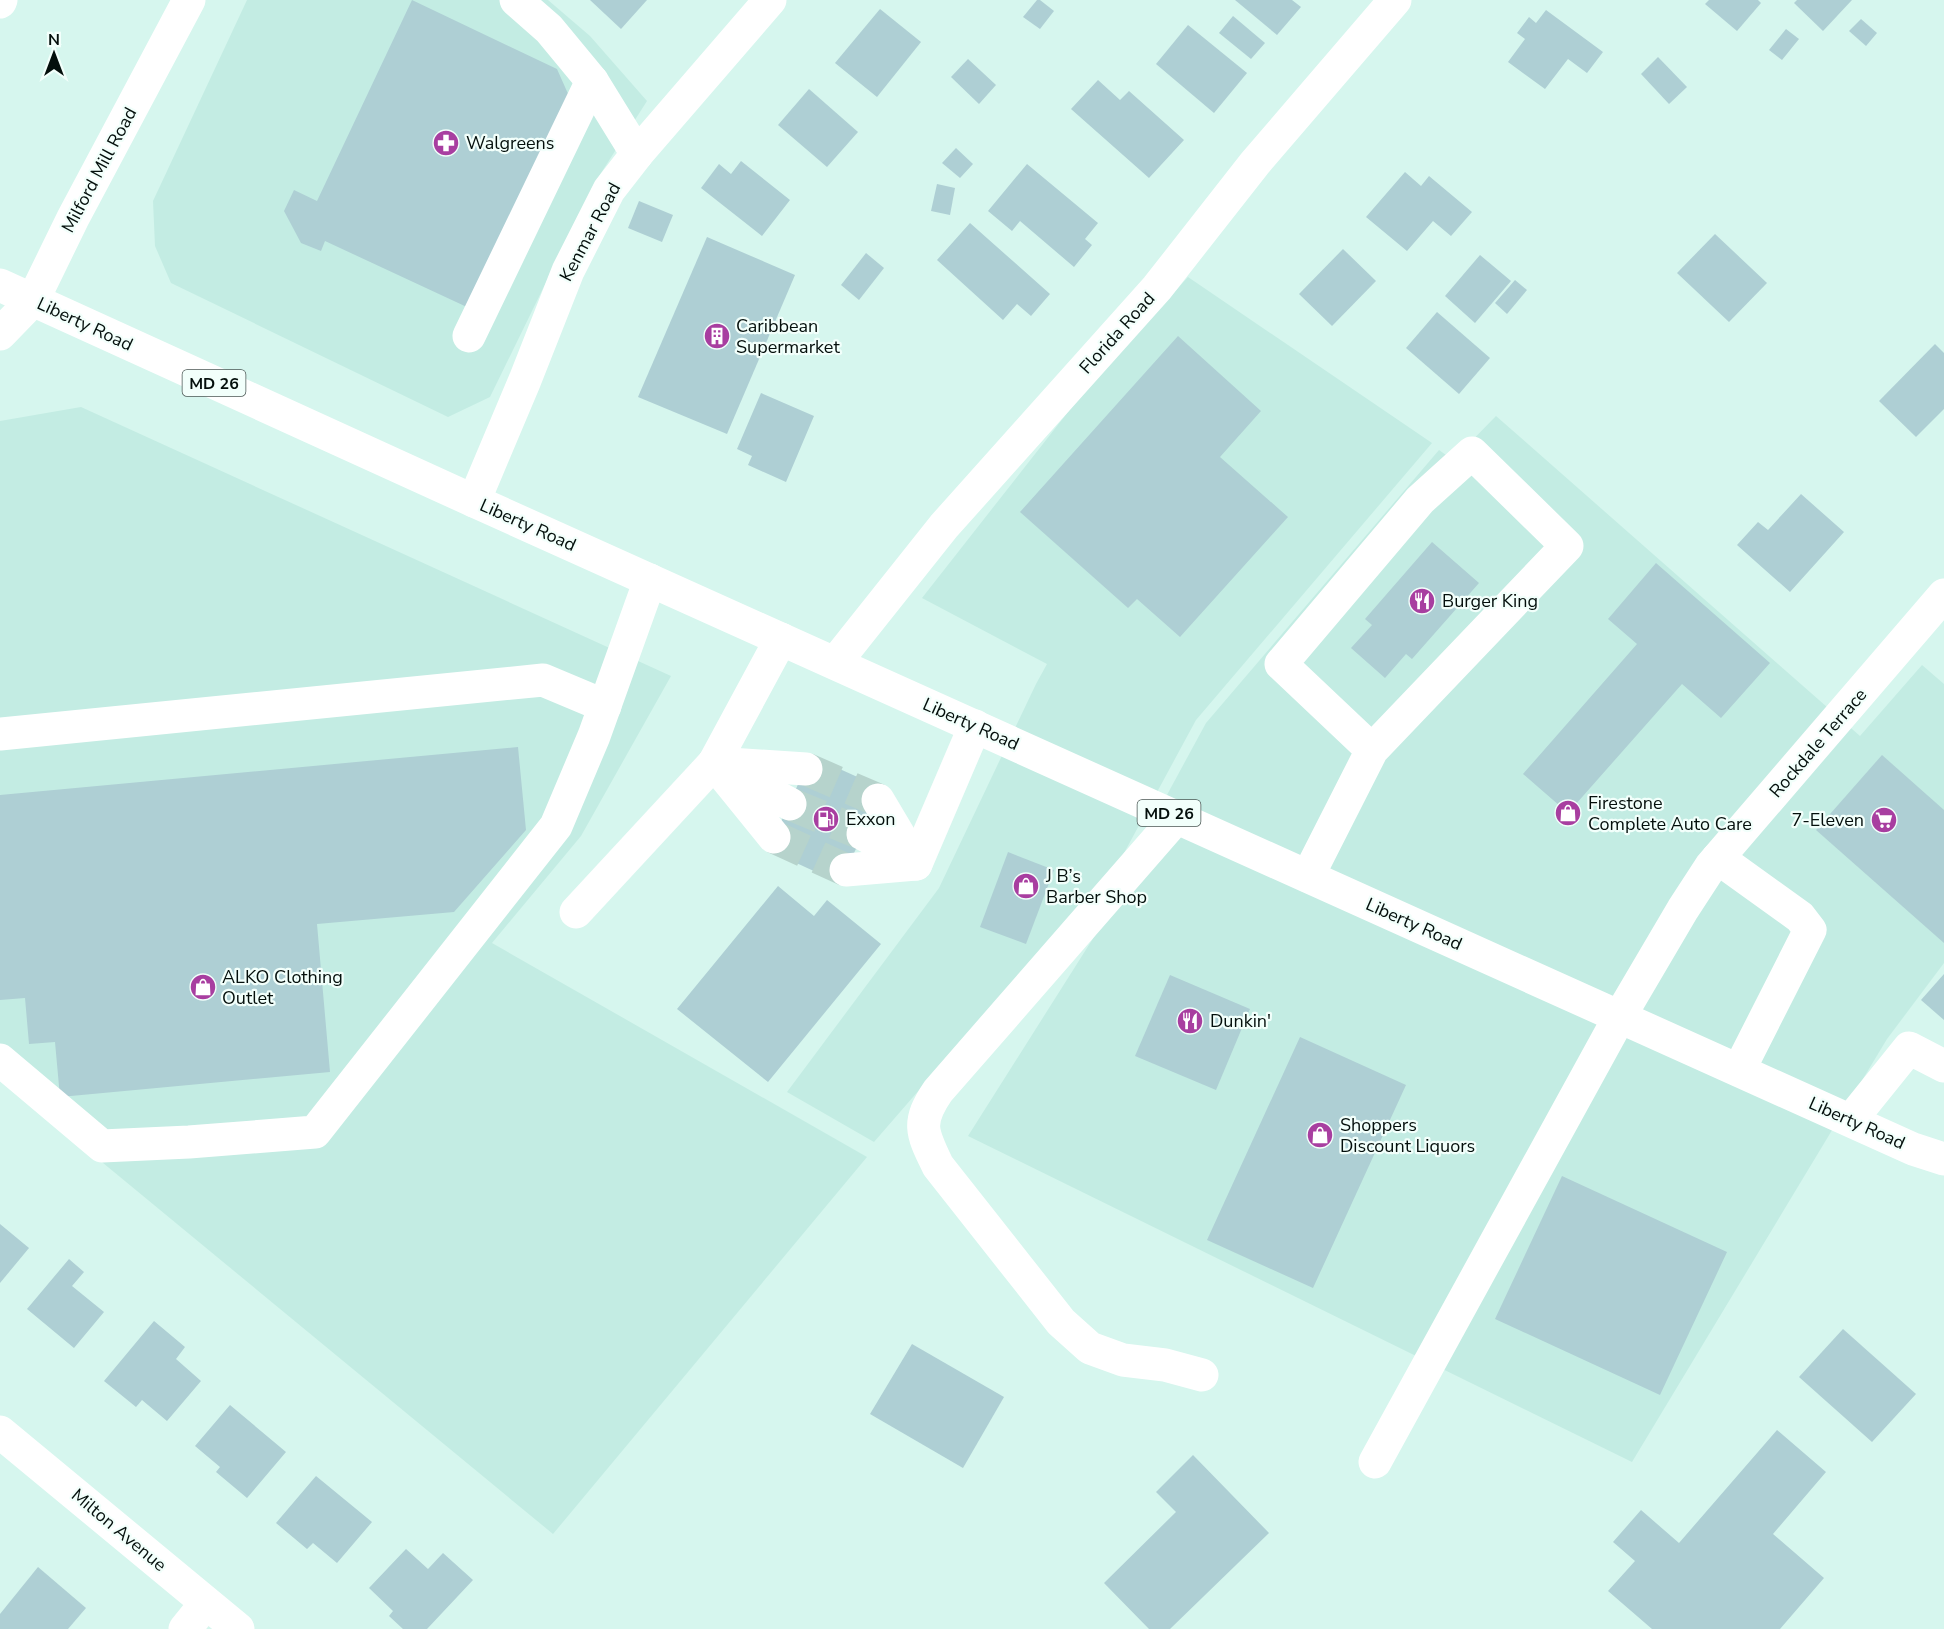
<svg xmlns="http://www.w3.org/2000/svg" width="1944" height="1629" viewBox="0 0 1944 1629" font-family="'Nunito Sans',sans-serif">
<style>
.built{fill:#c3ece3}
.building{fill:#aecfd4}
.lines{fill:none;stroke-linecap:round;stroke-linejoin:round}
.minor-tunnel{stroke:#b6d3cc;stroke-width:33;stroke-dasharray:33 16;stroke-linecap:butt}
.minor{stroke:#fff;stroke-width:33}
.major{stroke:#fff;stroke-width:33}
.labels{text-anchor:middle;stroke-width:4.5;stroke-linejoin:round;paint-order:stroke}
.shield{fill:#f2fffb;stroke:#4b5754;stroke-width:1.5}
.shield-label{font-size:16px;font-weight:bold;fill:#040f0c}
.poi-label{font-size:18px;fill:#040f0c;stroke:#f2fffb;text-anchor:start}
.street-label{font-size:18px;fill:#040f0c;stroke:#f2fffb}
</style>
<rect width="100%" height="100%" fill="#d6f6ee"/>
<!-- built -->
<g class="built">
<polygon points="247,0 548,0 590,36 647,101 594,184 490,397 448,417 171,283 155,246 153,201"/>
<polygon points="1188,277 1432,443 1196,720 1123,855 874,1142 787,1092 939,888 1036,684 1047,664 922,598 1079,398"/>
<polygon points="81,407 671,676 581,836 492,943 867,1157 553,1534 0,1078 0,421"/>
<polygon points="1496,416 1860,736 1922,665 1944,684 1944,963 1887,1039 1632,1462 968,1136 1106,918 1168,793 1206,723 1439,450 1453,460"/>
</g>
<!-- building -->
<g class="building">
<polygon points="412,0 557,69 569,96 469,308 325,241 321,251 301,243 284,211 294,190 317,201"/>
<polygon points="590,0 647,0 621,29"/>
<polygon points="1037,0 1040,0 1054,11 1040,29 1023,17"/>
<polygon points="1235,0 1292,0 1301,7 1277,35"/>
<polygon points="1709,0 1758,0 1761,3 1737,31 1705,4"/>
<polygon points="1797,0 1852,0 1823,31 1794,3"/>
<polygon points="880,9 921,42 877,97 835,63"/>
<polygon points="1546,10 1603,52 1587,73 1568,59 1545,89 1508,62 1525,39 1517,33 1529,17 1536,23"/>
<polygon points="1233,16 1265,43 1251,59 1219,33"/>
<polygon points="1861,19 1877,33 1866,46 1849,31"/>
<polygon points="1188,25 1247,73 1214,113 1156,64"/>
<polygon points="1786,29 1799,39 1782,60 1769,50"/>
<polygon points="1658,57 1687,87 1669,104 1641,74"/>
<polygon points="968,59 996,85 979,104 951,77"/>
<polygon points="1098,80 1120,100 1129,91 1184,140 1149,178 1071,109"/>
<polygon points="809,89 858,132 827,167 778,125"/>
<polygon points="956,148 973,164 960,178 942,163"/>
<polygon points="741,161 790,200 762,236 701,188 719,164 731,174"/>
<polygon points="1027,164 1098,223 1085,239 1092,245 1074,267 1020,221 1012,231 988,211"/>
<polygon points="1405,172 1421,186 1429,176 1472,212 1451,236 1433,221 1407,251 1366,217"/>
<polygon points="937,184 955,188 950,215 931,211"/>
<polygon points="639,201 673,215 662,242 628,228"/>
<polygon points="970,223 1050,294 1031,316 1017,304 1003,320 937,260"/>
<polygon points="1715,234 1767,283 1729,322 1677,273"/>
<polygon points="707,237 795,275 727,434 638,397"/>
<polygon points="1343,249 1376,281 1332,326 1299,294"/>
<polygon points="866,253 884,268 859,300 841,285"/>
<polygon points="1480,255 1511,281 1475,323 1445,296"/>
<polygon points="1515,280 1527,290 1507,314 1495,303"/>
<polygon points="1437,312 1490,358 1459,394 1406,348"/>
<polygon points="1178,336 1261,411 1220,457 1288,517 1180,637 1137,599 1128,608 1020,512"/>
<polygon points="1935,344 1944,353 1944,409 1916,437 1879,401"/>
<polygon points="761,393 814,416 786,482 748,465 752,456 737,449"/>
<polygon points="1801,494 1844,532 1790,592 1737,545 1758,522 1768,530"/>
<polygon points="1432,542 1479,583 1412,659 1406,654 1385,678 1351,648 1372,625 1365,619"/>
<polygon points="1656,563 1770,663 1721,718 1682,684 1568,813 1523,774 1637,644 1608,619"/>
<polygon points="518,747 526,830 454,912 317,924 330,1072 60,1097 55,1042 29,1044 25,998 0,1000 0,795"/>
<polygon points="1882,755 1944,810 1944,943 1816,830"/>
<polygon points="811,756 884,789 840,883 768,850"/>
<polygon points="1008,852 1054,870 1026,944 980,927"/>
<polygon points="778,886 814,916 827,900 881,944 768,1082 677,1009"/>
<polygon points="1944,974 1944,1020 1921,1000"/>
<polygon points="1170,975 1250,1009 1216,1090 1135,1056"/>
<polygon points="1300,1037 1406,1085 1313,1288 1207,1240"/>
<polygon points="1562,1176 1727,1252 1660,1395 1495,1319"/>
<polygon points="0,1224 29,1248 0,1283"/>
<polygon points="69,1259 84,1272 72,1286 104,1312 74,1348 27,1309"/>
<polygon points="154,1321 185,1347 176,1359 201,1381 167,1421 142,1400 136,1407 104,1381"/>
<polygon points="1843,1329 1916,1394 1872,1442 1799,1377"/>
<polygon points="912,1344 1004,1397 963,1468 870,1414"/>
<polygon points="230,1405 286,1452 247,1498 216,1472 220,1467 195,1446"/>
<polygon points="1777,1430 1826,1472 1773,1534 1824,1578 1780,1629 1652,1629 1608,1591 1635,1561 1613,1542 1641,1510 1679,1543"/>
<polygon points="1193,1455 1269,1533 1170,1629 1149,1629 1104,1583 1176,1512 1156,1492"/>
<polygon points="316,1476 372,1522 337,1563 313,1543 307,1549 276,1523"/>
<polygon points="406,1549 428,1569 443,1553 473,1580 427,1629 403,1629 389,1616 393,1611 369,1588"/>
<polygon points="38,1567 86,1608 68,1629 0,1629 0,1614"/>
</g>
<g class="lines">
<!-- minor-tunnel -->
<g class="minor-tunnel">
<polyline points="806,769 878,800"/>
<polyline points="790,804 863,834"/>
<polyline points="774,837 846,870"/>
</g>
<!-- minor -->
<g class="minor">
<polyline points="516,0 549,29 592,81 637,154"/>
<polyline points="0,2 1,0"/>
<polyline points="469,336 592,81"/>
<polyline points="474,501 525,380 568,271 609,190 637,154 770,0"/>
<polyline points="781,639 714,763 806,769"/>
<polyline points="835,663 944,526 1157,288 1255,163 1395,0"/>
<polyline points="0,734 543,680 605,706"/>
<path d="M1177,817L938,1091C916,1123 922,1133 938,1166L1061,1322L1090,1348L1123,1360L1165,1365L1202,1375"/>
<polyline points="863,834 916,864 878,800"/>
<polyline points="774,837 714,763 790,804"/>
<polyline points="1718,858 1800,917 1810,930 1739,1070"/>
<polyline points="846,870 916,864 975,726"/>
<polyline points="1308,876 1372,750 1567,546 1472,453 1420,500 1281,664 1372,750"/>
<polyline points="576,912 714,763"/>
<polyline points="0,1060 102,1146 189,1142 315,1132 556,826 594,736 650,580"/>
<polyline points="1851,1120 1909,1048 1944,1066"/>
<polyline points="0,1432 238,1629"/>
<polyline points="1375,1462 1620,1016 1683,909 1711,866 1944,595"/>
<polyline points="185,1629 206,1603"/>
</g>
<!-- major -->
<g class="major">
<polyline points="0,285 474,501 1913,1149 1944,1159"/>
<polyline points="0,334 33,300 73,218 189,0"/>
</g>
</g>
<!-- icons -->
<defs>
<symbol id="pharmacy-disc" viewBox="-11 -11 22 22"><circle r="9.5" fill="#a83ea0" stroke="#f2fffb"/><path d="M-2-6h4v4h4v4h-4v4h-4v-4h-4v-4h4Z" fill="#fff"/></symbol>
<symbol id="building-disc" viewBox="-11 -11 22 22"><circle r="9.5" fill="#a83ea0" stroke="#f2fffb"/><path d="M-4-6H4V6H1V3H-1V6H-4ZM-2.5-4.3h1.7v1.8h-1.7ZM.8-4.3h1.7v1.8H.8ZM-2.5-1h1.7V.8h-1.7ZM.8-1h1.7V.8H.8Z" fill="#fff"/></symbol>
<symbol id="restaurant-disc" viewBox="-11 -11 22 22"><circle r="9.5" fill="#a83ea0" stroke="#f2fffb"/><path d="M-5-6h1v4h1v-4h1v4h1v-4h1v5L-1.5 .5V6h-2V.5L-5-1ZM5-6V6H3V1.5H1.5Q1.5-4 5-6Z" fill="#fff"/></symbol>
<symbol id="shop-disc" viewBox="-11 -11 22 22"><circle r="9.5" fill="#a83ea0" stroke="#f2fffb"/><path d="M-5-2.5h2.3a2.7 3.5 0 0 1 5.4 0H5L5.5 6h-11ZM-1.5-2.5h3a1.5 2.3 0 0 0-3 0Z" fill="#fff"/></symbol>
<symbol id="fuel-disc" viewBox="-11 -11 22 22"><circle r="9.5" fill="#a83ea0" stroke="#f2fffb"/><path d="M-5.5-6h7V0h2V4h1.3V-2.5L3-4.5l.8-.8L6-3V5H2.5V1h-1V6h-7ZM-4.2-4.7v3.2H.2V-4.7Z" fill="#fff"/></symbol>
<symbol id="supermarket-disc" viewBox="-11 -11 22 22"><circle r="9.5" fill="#a83ea0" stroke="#f2fffb"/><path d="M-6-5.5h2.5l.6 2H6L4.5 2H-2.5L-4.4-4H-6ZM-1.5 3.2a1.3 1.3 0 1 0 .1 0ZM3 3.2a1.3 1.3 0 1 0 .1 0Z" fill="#fff"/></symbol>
</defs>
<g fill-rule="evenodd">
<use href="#pharmacy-disc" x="431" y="128" width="30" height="30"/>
<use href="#building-disc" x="702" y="321" width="30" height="30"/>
<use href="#restaurant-disc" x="1407" y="586" width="30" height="30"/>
<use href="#shop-disc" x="1553" y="798" width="30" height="30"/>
<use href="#fuel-disc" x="811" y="804" width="30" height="30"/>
<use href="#supermarket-disc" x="1869" y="805" width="30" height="30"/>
<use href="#shop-disc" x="1011" y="871" width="30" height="30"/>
<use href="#shop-disc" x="188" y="972" width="30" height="30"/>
<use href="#restaurant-disc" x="1175" y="1006" width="30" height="30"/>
<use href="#shop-disc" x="1305" y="1120" width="30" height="30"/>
</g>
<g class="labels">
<!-- shield labels -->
<g class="shield">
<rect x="182.5" y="370" width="63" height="26" rx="4.5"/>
<rect x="1137.5" y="800" width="63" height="26" rx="4.5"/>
</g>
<g class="shield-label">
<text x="214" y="389">MD 26</text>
<text x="1169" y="819">MD 26</text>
</g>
<!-- poi labels -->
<g class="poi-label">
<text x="466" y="149">Walgreens</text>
<text x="736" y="332">Caribbean<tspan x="736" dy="21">Supermarket</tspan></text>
<text x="1442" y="607">Burger King</text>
<text x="1588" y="809">Firestone<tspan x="1588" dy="21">Complete Auto Care</tspan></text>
<text x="846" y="825">Exxon</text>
<text x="1864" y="826" text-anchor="end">7-Eleven</text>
<text x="1046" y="882">J B’s<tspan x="1046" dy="21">Barber Shop</tspan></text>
<text x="222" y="983">ALKO Clothing<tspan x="222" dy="21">Outlet</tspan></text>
<text x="1210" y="1027">Dunkin'</text>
<text x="1340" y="1131">Shoppers<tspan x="1340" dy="21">Discount Liquors</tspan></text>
</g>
<!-- street labels -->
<g class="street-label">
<text transform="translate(99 170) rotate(-62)" y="6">Milford Mill Road</text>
<text transform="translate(590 232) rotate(-62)" y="6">Kenmar Road</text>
<text transform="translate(85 324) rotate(25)" y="6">Liberty Road</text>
<text transform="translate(1117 333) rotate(-48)" y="6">Florida Road</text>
<text transform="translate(528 525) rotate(24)" y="6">Liberty Road</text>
<text transform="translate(971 724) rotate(24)" y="6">Liberty Road</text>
<text transform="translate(1818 743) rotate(-49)" y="6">Rockdale Terrace</text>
<text transform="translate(1414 924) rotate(24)" y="6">Liberty Road</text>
<text transform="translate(1857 1123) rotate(24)" y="6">Liberty Road</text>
<text transform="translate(119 1530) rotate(40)" y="6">Milton Avenue</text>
</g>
</g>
<!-- north arrow -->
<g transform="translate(54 54)" stroke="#f2fffb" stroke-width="4.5" paint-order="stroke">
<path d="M0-4.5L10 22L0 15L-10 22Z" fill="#040f0c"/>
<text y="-9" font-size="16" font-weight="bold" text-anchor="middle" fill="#040f0c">N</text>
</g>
</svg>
